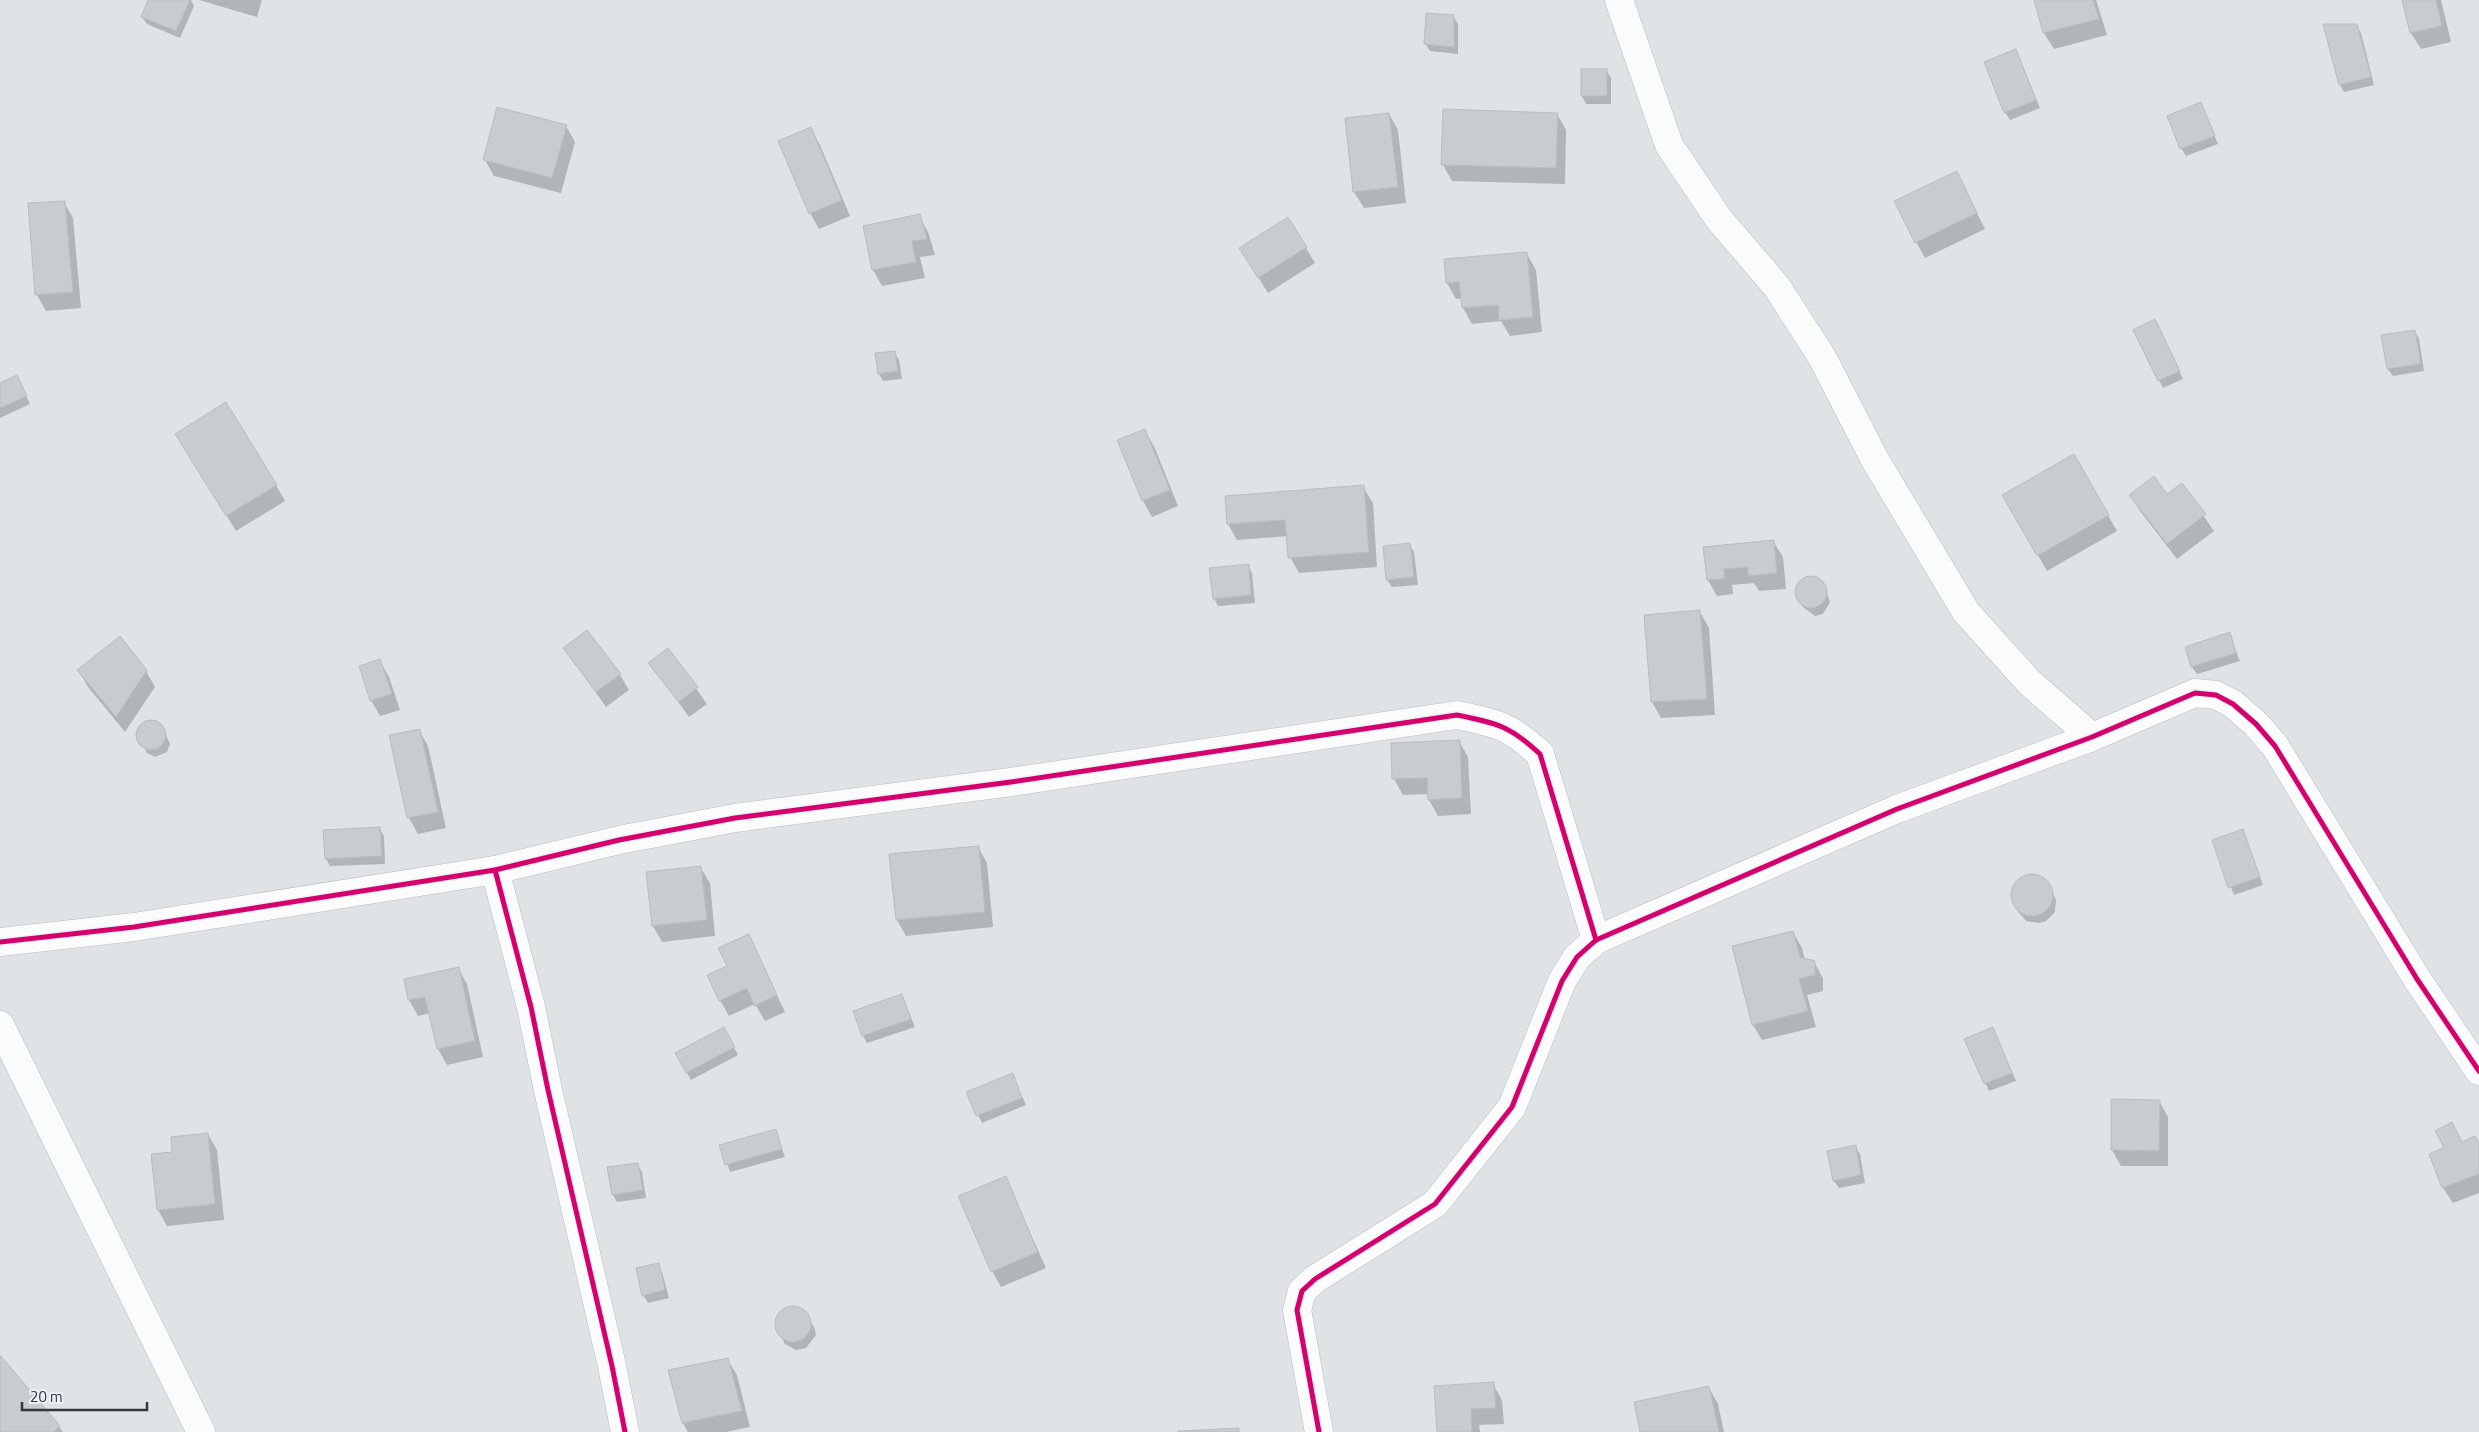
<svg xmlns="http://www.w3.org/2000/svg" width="2479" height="1432" viewBox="0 0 2479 1432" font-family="'Titillium Web',sans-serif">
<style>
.shadow{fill:#0003}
.building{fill:#c8ccce;stroke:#babdc0}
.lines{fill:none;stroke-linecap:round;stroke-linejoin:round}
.minor-casing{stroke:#babdc0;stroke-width:29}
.minor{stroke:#fafbfb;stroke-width:28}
.cycleway-casing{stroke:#e9f0f6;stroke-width:8}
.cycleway{stroke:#d6006c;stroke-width:5}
</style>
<rect width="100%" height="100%" fill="#dfe3e6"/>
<!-- shadow -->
<g class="shadow">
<polygon points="149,0 191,0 194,6 180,38 147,24 142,17"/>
<polygon points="199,0 262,0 257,17"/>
<polygon points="2036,0 2096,0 2107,35 2054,49 2044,33"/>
<polygon points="2404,0 2441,0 2451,42 2421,49 2411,33"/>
<polygon points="1453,16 1458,24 1458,54 1430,51 1425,43"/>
<polygon points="2356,26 2361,33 2374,85 2344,92 2340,85"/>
<polygon points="2016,50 2040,108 2010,120 2005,112"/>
<polygon points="1606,70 1611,78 1611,104 1586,104 1582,96"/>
<polygon points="2201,104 2218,144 2186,156 2181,148"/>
<polygon points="1389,114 1398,130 1406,203 1364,208 1354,192 1346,119"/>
<polygon points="1557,114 1566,130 1565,184 1452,181 1443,165"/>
<polygon points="566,126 575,142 561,193 494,176 485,160"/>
<polygon points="810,129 820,145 850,216 819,229 810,213"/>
<polygon points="1956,172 1985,229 1925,258 1916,242"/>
<polygon points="64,202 73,218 81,308 46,311 37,295"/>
<polygon points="919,216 928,232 935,255 920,257 925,278 882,286 873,270 864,227"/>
<polygon points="1306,248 1315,263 1268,293 1250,264"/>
<polygon points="1527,254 1536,270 1542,332 1510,336 1501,321 1472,324 1463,308 1462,298 1456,299 1447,283 1445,260"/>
<polygon points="2159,329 2183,379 2163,388 2159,380"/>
<polygon points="2415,331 2419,339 2424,371 2393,376 2388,369"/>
<polygon points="894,352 899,360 902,379 883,381 879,374"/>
<polygon points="0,384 21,385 30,404 0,418"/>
<polygon points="1144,430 1154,446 1178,506 1152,517 1143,501"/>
<polygon points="186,450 276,485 285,501 236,531"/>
<polygon points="2074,456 2117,531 2047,571 2003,495"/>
<polygon points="2182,485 2214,531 2177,559 2140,511 2131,495 2167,496"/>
<polygon points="1363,487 1373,503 1377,567 1299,573 1290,557 1288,536 1237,540 1228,524"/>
<polygon points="1773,541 1783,557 1786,589 1759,591 1754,583 1732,585 1733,594 1717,596 1708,580 1705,548"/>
<polygon points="1410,545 1414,552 1418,585 1392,587 1387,580"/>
<polygon points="1248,565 1252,573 1255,603 1218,606 1214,598"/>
<polygon points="1812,578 1824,585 1830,602 1823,614 1815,616 1803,607 1798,599 1797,589 1803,581"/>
<polygon points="1700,612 1709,628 1715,715 1661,718 1652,702"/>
<polygon points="2229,634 2240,661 2197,674 2192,667"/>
<polygon points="565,648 620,675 629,690 606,707"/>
<polygon points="668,649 707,704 689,717 650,663"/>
<polygon points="380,661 389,677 400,710 380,716 371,700"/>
<polygon points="79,671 146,671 155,687 125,732 88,687"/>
<polygon points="146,722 155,722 162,727 170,744 167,752 155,757 147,753 138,732"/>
<polygon points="419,730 428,746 446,828 418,834 409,818 391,736"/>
<polygon points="1459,741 1468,757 1471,814 1438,816 1429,800 1429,794 1403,795 1394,779"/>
<polygon points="379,828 384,836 385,864 330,866 326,859"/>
<polygon points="2243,831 2263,885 2234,895 2213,841"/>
<polygon points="978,847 987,863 993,927 906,936 897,920"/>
<polygon points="700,867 710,883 715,936 662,942 653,926"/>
<polygon points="2040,876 2049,885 2056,900 2055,912 2046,921 2039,923 2026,921 2017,910 2012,902 2012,888 2021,878"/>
<polygon points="1793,932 1802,948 1805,960 1814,962 1823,978 1823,991 1807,995 1816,1027 1762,1040 1753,1025"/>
<polygon points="748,935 785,1012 765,1021 755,1004 729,1016 720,1000 728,967"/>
<polygon points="458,968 467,984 483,1057 447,1065 438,1049 430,1013 418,1016 409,1000"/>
<polygon points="902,995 915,1027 867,1043 863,1036"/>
<polygon points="724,1029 738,1055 691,1080 676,1053"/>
<polygon points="1993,1029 2016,1081 1989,1091 1966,1039"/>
<polygon points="1012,1075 1026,1105 982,1123 967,1093"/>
<polygon points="2159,1101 2168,1117 2168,1166 2121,1166 2112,1150"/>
<polygon points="776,1131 785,1157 730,1172 721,1146"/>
<polygon points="208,1134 217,1150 224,1220 167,1226 158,1210 174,1153"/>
<polygon points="2463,1144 2479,1145 2479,1193 2453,1203 2443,1188 2431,1155"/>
<polygon points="1855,1147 1860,1154 1865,1183 1839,1188 1834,1181 1828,1152"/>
<polygon points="637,1164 642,1172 646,1198 617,1202 613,1195"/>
<polygon points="1005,1177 1046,1268 1001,1287 992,1271"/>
<polygon points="658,1264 662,1272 669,1298 648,1303 643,1295"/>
<polygon points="794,1307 804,1311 815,1329 816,1335 806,1348 796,1350 785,1344 776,1326 779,1315"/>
<polygon points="0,1357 59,1427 63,1432 0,1432"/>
<polygon points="727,1359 737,1375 750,1427 726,1432 688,1432 683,1423"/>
<polygon points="1493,1384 1502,1400 1504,1424 1479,1425 1480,1432 1438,1432"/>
<polygon points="1709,1388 1718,1404 1724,1432 1642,1432"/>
</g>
<!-- building -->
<g class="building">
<polygon points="148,0 190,0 176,31 141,17"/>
<polygon points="2034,0 2093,0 2099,19 2043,33"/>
<polygon points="2402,0 2436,0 2442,26 2410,33"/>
<polygon points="1426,13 1454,15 1454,47 1424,44"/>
<polygon points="2323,24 2357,24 2371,77 2339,85"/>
<polygon points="2016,49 2036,100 2004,113 1984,62"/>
<rect x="1581" y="69" width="26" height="27"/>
<polygon points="2201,102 2215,136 2180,149 2167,116"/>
<polygon points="497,107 567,125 552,178 483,160"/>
<polygon points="1443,109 1558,113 1556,168 1441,165"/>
<polygon points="1389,113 1398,187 1353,192 1345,118"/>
<polygon points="811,127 842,200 809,214 778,141"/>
<polygon points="1957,171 1977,213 1915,243 1894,201"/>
<polygon points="65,201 73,292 35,295 28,203"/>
<polygon points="920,214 927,239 912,241 916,262 872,270 863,226"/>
<polygon points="1288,217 1307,247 1258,278 1239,248"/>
<polygon points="1527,252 1533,317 1499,320 1498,305 1462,308 1459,282 1446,283 1444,259"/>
<polygon points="2155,319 2180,371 2158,381 2133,330"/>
<polygon points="2415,330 2421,364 2387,369 2381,335"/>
<polygon points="895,351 898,371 878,374 875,353"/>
<polygon points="17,375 27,396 0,408 0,383"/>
<polygon points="226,402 277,485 226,516 175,434"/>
<polygon points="1145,429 1170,490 1142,501 1117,440"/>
<polygon points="2074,454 2109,515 2037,556 2002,495"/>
<polygon points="2154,476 2167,494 2182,483 2206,514 2167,544 2129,495"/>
<polygon points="1364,485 1369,552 1288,558 1285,520 1227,524 1225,496"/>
<polygon points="1774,540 1777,573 1748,576 1748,567 1724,569 1725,579 1707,580 1703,547"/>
<polygon points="1410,543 1414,577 1386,580 1383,546"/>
<polygon points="1249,564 1251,595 1213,599 1209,568"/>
<circle cx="1811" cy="592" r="16"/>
<polygon points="1700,610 1707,699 1651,702 1644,615"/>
<polygon points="587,630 621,674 596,692 563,648"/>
<polygon points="2230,632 2236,653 2191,667 2185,647"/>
<polygon points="120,636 147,670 116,717 77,670"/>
<polygon points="668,648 698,687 679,702 648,663"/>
<polygon points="380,659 392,694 370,701 359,666"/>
<circle cx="151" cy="735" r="15"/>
<polygon points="420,729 438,812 407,818 389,735"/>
<polygon points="1460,740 1462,798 1428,800 1427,778 1392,779 1391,743"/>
<polygon points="380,827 382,856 325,859 323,830"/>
<polygon points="2243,829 2260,877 2228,888 2212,840"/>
<polygon points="979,846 985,912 896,920 889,854"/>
<polygon points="701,866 707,920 652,926 646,872"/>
<circle cx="2032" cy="895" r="21"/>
<polygon points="1793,931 1800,957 1815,961 1815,975 1799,979 1808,1011 1752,1025 1732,946"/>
<polygon points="749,934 777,995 754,1006 747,988 719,1001 707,975 727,966 718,948"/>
<polygon points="459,967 475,1041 437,1049 425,997 408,1000 404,979"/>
<polygon points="902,994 911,1019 862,1036 853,1011"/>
<polygon points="724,1027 735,1047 686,1073 675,1053"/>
<polygon points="1993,1027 2012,1073 1984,1084 1964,1039"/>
<polygon points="1013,1073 1022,1098 976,1116 966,1092"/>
<polygon points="2111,1099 2160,1100 2159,1151 2111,1150"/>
<polygon points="2452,1122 2462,1142 2475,1136 2479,1143 2479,1174 2442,1188 2429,1154 2444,1147 2435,1131"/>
<polygon points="776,1129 782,1149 725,1165 719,1145"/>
<polygon points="208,1133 215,1204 157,1210 151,1154 172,1152 171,1137"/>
<polygon points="1856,1145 1861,1175 1833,1181 1827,1151"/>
<polygon points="638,1163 643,1190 612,1195 607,1167"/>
<polygon points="1006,1176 1038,1252 991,1272 958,1196"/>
<polygon points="659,1263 665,1290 642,1296 636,1268"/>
<circle cx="793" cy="1324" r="18"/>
<polygon points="0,1355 60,1426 54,1432 0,1432"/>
<polygon points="728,1358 742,1411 682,1423 668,1370"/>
<polygon points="1494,1382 1496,1408 1471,1409 1472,1432 1437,1432 1434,1386"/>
<polygon points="1709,1386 1719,1432 1640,1432 1634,1402"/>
<polygon points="1239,1428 1239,1432 1178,1432 1178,1431"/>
</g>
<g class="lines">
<defs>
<g id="minor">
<polyline points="1619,0 1669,145 1718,218 1777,287 1822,357 1875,460 1966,612 2029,682 2092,737"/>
<path d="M495,870L619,840L735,818L1011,782L1457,715C1497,723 1510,726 1540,754L1596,940"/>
<polyline points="0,942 134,927 495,870 531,1007 548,1090 612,1366 625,1432"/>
<polyline points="0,1025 201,1432"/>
<polyline points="1319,1432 1297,1310 1302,1291 1315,1279 1435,1204 1512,1107 1562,981 1577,957 1596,940 1897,809 2092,737 2195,693 2216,695 2233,704 2256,724 2275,746 2417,979 2479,1071"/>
</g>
</defs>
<!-- minor casing -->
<use href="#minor" class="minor-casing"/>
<!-- minor -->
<use href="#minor" class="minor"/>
<defs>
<g id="cycleway">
<path d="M495,870L619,840L735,818L1011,782L1457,715C1497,723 1510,726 1540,754L1596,940"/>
<polyline points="0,942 134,927 495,870 531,1007 548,1090 612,1366 625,1432"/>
<polyline points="1319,1432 1297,1310 1302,1291 1315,1279 1435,1204 1512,1107 1562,981 1577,957 1596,940 1897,809 2092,737 2195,693 2216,695 2233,704 2256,724 2275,746 2417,979 2479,1071"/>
</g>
</defs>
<!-- cycleway casing -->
<use href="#cycleway" class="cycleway-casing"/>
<!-- cycleway -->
<use href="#cycleway" class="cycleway"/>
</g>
<!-- scale -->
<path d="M22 1402v8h125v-8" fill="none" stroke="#35373a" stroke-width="2.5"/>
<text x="30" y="1402" font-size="15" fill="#35373a" stroke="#e9f0f6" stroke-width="4" paint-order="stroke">20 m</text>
</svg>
